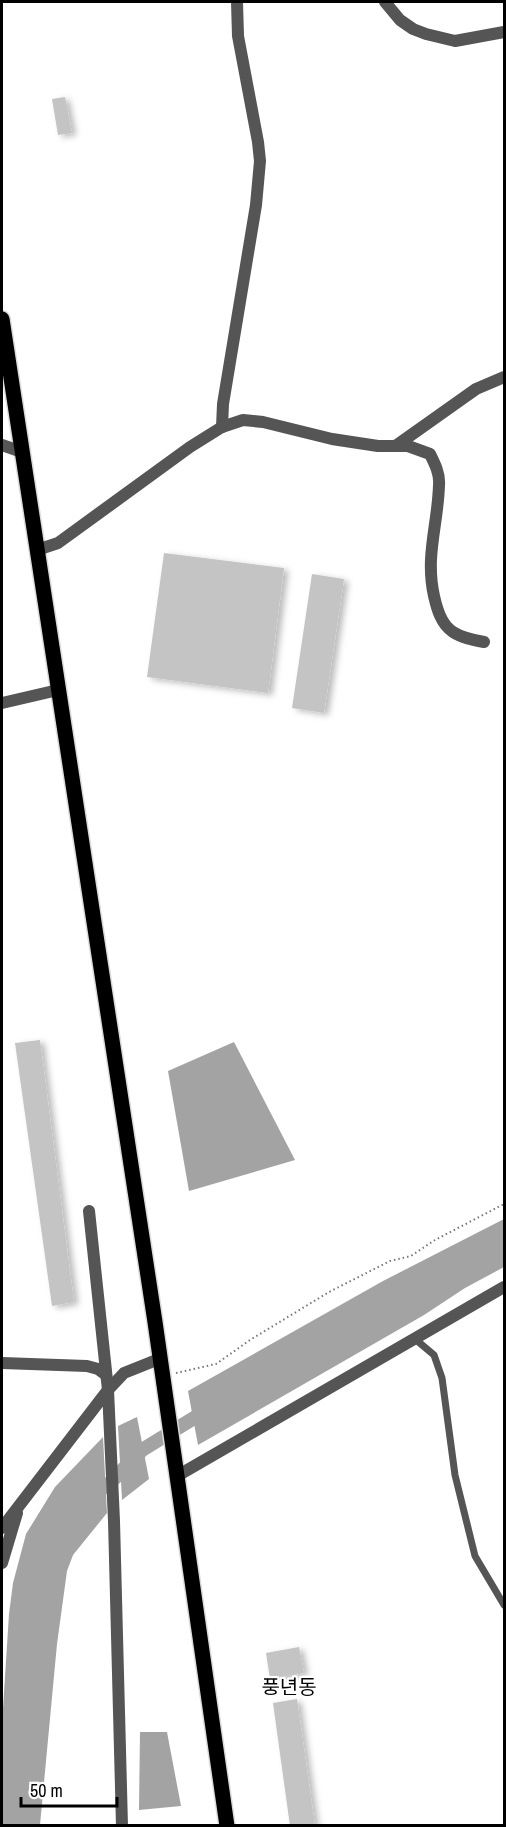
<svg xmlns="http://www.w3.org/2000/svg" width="506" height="1827" viewBox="0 0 506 1827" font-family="'Archivo Narrow','Noto Sans KR',sans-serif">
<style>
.water{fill:#a3a3a3}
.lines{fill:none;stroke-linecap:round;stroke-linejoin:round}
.canal{stroke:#a3a3a3;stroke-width:14}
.building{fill:#c4c4c4;filter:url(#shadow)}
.primary-casing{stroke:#dbdbdb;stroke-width:18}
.path{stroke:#777;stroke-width:2;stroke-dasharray:1.5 3;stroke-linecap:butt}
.lane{stroke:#555;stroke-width:7}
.street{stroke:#555;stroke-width:12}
.primary{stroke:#000;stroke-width:15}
.labels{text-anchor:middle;stroke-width:4.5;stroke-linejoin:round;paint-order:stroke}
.quarter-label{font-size:20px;fill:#000;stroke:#fff}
</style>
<defs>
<filter id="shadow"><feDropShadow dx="4.5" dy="2.5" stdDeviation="3" flood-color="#0004"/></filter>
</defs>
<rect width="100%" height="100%" fill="#fff"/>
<!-- water -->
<g class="water">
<polygon points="234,1042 295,1160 189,1191 168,1071"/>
<polygon points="504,1219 504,1267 465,1288 424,1315 198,1445 188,1391 383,1281"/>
<polygon points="137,1417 149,1479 122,1500 118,1426"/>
<polygon points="103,1437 107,1513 73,1555 67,1571 57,1644 40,1825 2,1825 2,1724 9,1614 13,1583 26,1534 55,1487"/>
<polygon points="140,1732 167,1732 181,1806 139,1810"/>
</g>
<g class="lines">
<!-- canal -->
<polyline class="canal" points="106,1487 142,1450 207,1410"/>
</g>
<!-- building -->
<g class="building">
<polygon points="65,97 72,133 58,135 52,99"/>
<polygon points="164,553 284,568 268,693 147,677"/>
<polygon points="312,574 344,579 324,713 292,708"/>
<polygon points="40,1040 74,1302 52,1306 15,1043"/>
<polygon points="299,1647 304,1673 270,1679 266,1653"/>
<polygon points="297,1699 315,1826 290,1826 273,1703"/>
</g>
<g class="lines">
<defs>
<polyline id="primary" points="2,319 155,1322 227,1826"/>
</defs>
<!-- primary casing -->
<use href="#primary" class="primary-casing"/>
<!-- path -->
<polyline class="path" points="176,1373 216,1364 250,1340 329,1292 390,1261 411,1256 435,1240 504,1204"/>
<!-- lane -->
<polyline class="lane" points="415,1339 434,1355 442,1378 455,1475 475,1556 504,1605"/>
<!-- street -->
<g class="street">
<polyline points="385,2 400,20 413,29 426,34 455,41 504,32"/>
<polyline points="222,427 223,404 256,205 260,161 258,142 238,36 237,2"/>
<polyline points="2,445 22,452"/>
<polyline points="397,445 476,389 504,377"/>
<path d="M37,550L58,543L190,447L222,427L243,420L263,422L332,439L378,446H408L430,454C435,464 440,474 439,485C438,524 425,556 434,596C437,609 441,624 453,632C462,638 473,640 484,642"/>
<polyline points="2,703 58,690"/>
<polyline points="89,1211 108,1390 114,1521 122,1826"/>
<polyline points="2,1363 87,1366 98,1369 106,1375"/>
<polyline points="177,1476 504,1287"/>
<polyline points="2,1528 108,1390 124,1373 159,1359"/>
<polyline points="2,1563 17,1513"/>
</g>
<!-- primary -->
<use href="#primary" class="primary"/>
</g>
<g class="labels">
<!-- quarter labels -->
<g class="quarter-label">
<text x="289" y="1694">풍년동</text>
</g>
</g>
<!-- border -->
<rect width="506" height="1827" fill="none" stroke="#000000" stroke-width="6"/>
<!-- scale -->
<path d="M21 1797v9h96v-9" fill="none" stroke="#000000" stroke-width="3"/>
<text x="30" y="1797" font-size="18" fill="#000000" stroke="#ffffff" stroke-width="4.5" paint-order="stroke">50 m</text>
</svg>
